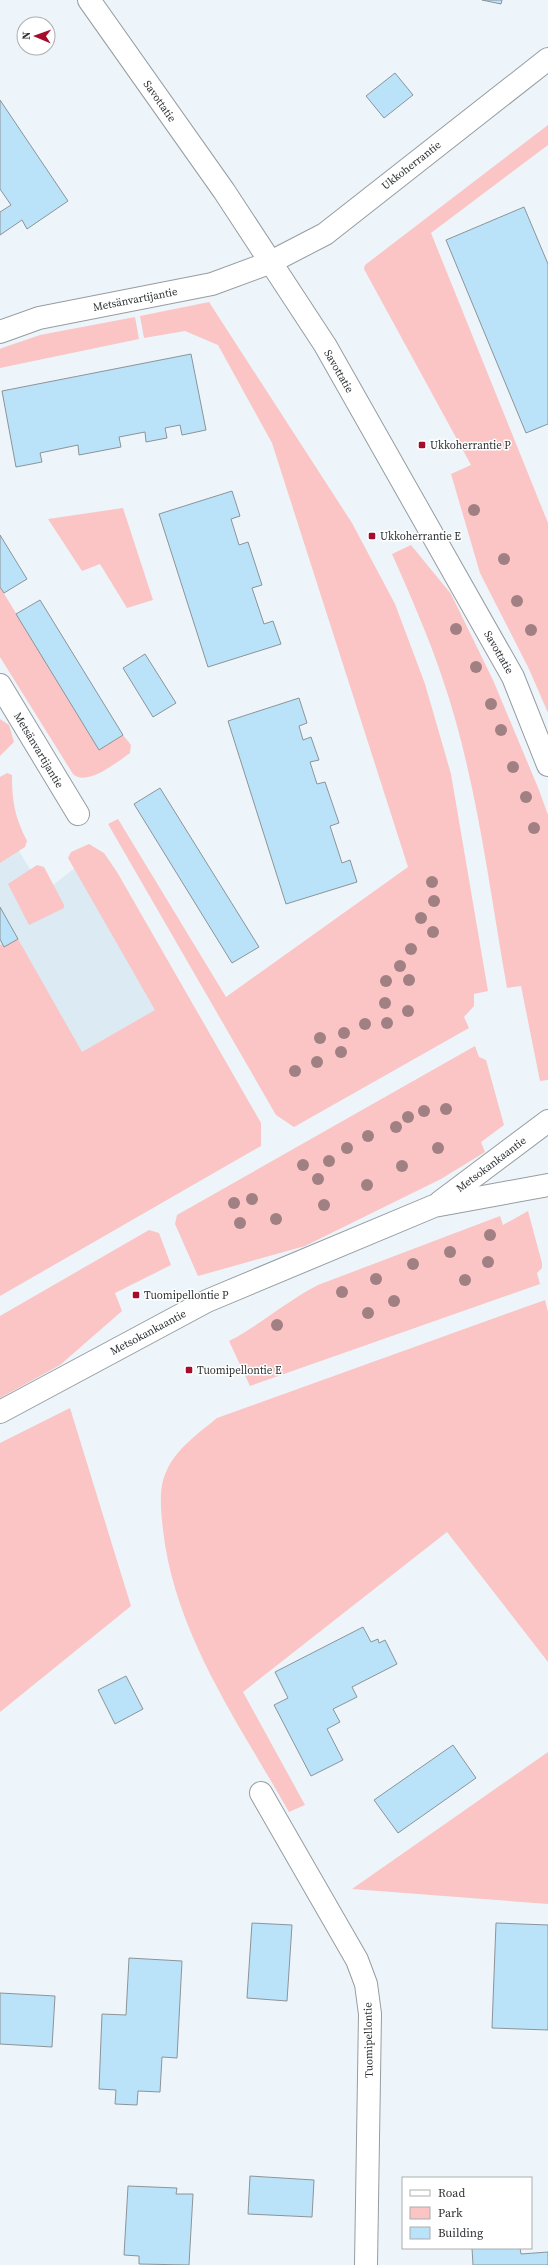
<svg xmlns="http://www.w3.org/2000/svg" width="548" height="2265" viewBox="0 0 548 2265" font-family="'Source Serif 4',serif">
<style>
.built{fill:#dbeaf3}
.green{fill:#fac5c4}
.building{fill:#bae3fa;stroke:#8c9498}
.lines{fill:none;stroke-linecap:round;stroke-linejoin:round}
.minor-casing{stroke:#969da1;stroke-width:24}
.minor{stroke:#fff;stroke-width:22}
.tree{fill:#a18084}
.poi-dot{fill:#a60c2c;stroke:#fff;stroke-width:1.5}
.labels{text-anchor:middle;stroke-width:3;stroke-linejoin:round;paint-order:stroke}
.street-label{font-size:11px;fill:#2f3234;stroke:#fff}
.poi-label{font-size:11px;fill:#2f3234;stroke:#fff;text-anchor:start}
</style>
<rect width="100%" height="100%" fill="#edf5fa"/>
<!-- built -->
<polygon class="built" points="0,820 44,892 93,854 190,1022 0,1158"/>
<!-- green -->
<g class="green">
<polygon points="548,125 548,145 431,233 548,523 548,713 529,669 480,573 451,474 471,465 364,269 365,265"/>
<polygon points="209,302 352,523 395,604 425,684 451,774 488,991 474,994 474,1006 464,1017 469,1028 294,1127 276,1115 108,824 118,819 226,997 408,867 272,443 218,345 185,331 144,338 140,316"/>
<polygon points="135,317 139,339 0,368 0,349 2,348 40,335"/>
<polygon points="123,508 153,600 127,608 100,564 82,571 48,519"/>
<path d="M411,545L451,594L493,680L539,790L548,815V1080L540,1081L521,986L507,988C489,886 476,775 442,677C428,635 410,595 392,554Z"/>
<path d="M0,587L99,749L123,735L131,745L130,753C117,762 87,787 73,774L0,657Z"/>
<polygon points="0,719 9,725 14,742 0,756"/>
<path d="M7,773L12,775C12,802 15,817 27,841L25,847L0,863V777Z"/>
<polygon points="89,844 104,853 117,872 261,1123 261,1146 0,1296 0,945 18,939 82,1052 155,1010 68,858 71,852"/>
<polygon points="37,865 44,867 64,905 64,908 29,925 8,884"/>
<polygon points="475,1046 479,1057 486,1060 504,1125 481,1142 485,1152 441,1179 305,1246 198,1276 175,1224 177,1215"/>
<path d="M528,1211L542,1263V1268L537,1273L540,1284L250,1386L229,1341C260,1325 287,1301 318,1285L500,1216L503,1225Z"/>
<polygon points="149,1230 159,1233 171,1265 115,1293 122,1311 60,1365 0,1398 0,1316"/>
<path d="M545,1300L548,1312V1662L447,1532L243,1692L305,1805L289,1812C238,1722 175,1634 163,1530C161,1511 158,1487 167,1470C177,1448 199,1433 217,1418Z"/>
<polygon points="70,1408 131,1606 0,1712 0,1443"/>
<polygon points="548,1752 548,1904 352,1889"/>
</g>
<!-- building -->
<g class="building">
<polygon points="482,0 502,0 501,4"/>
<polygon points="395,73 413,95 384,118 366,96"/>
<polygon points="0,100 68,201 27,229 22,220 0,235 0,212 11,205 0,189"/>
<polygon points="524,207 548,264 548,424 526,433 446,240"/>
<polygon points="191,354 206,430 182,435 180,425 165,428 167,438 146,442 145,432 119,437 121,447 79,455 78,445 40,453 42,462 16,467 2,391"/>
<polygon points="232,491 240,516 231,519 239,545 248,542 262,585 252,588 264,624 273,621 281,644 208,667 159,514"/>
<polygon points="0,535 27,579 4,593 0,587"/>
<polygon points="40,600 123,735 99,750 16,614"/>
<polygon points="145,654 176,703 153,717 123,668"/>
<polygon points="299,698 307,723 299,726 303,740 311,737 319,760 310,762 317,784 325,782 339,823 330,826 342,863 350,860 357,882 286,904 228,721"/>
<polygon points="160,788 259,947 232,963 134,804"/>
<polygon points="0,907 18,939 4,947 0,939"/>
<polygon points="363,1627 371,1642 378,1639 379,1643 385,1640 397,1664 352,1687 357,1697 333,1709 340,1722 327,1729 343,1760 311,1776 274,1705 288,1698 275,1672"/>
<polygon points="126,1676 143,1709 115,1724 98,1690"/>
<polygon points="453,1745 476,1778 398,1833 374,1800"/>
<polygon points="252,1923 292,1925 287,2001 247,1998"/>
<polygon points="496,1923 548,1925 548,2030 492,2028"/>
<polygon points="129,1958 182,1961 177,2058 162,2057 160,2092 138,2091 137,2105 115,2104 116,2090 99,2089 102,2014 126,2015"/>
<polygon points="0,1993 55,1996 52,2047 0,2044"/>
<polygon points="250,2176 314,2180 312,2217 248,2214"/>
<polygon points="128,2186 177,2188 176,2194 193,2194 189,2265 139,2264 139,2256 124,2255"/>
<polygon points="472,2248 520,2248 521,2254 548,2252 548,2265 473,2265"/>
</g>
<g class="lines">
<defs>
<g id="minor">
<polyline points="89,0 224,191 325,345 513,677 548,765"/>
<polyline points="0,332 39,318 212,284 269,263 325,234 548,59"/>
<polyline points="0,685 78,814"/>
<polyline points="440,1202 548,1121"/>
<polyline points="0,1412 207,1301 434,1206 548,1185"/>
<polyline points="261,1793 357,1960 366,1984 370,2014 366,2265"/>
</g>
</defs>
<!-- minor casing -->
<use href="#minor" class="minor-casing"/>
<!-- minor -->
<use href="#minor" class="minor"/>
</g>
<!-- trees -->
<g class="tree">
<circle cx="474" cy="510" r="6"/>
<circle cx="504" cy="559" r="6"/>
<circle cx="517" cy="601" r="6"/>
<circle cx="456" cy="629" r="6"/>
<circle cx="531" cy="630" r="6"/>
<circle cx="476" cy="667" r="6"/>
<circle cx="491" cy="704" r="6"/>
<circle cx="501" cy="730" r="6"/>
<circle cx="513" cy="767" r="6"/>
<circle cx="526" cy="797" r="6"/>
<circle cx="534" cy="828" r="6"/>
<circle cx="432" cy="882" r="6"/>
<circle cx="434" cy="901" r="6"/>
<circle cx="421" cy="918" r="6"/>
<circle cx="433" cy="932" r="6"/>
<circle cx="411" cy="949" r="6"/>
<circle cx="400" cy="966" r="6"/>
<circle cx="409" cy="980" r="6"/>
<circle cx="386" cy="981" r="6"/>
<circle cx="385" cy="1003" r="6"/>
<circle cx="408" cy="1011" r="6"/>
<circle cx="387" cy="1023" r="6"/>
<circle cx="365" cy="1024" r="6"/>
<circle cx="344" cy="1033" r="6"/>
<circle cx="320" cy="1038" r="6"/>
<circle cx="341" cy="1052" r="6"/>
<circle cx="317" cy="1062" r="6"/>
<circle cx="295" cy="1071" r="6"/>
<circle cx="446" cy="1109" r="6"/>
<circle cx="424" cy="1111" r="6"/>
<circle cx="408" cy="1117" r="6"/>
<circle cx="396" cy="1127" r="6"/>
<circle cx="368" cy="1136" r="6"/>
<circle cx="347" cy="1148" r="6"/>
<circle cx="438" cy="1148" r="6"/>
<circle cx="329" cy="1161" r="6"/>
<circle cx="303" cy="1165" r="6"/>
<circle cx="402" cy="1166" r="6"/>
<circle cx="318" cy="1179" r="6"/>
<circle cx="367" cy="1185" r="6"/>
<circle cx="252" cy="1199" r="6"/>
<circle cx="234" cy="1203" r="6"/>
<circle cx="324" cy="1205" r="6"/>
<circle cx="276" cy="1219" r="6"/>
<circle cx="240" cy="1223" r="6"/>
<circle cx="490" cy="1235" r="6"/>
<circle cx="450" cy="1252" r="6"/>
<circle cx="488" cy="1262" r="6"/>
<circle cx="413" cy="1264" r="6"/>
<circle cx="376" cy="1279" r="6"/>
<circle cx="465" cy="1280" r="6"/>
<circle cx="342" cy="1292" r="6"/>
<circle cx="394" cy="1301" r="6"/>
<circle cx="368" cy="1313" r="6"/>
<circle cx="277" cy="1325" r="6"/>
</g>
<!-- markers -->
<g class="poi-dot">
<rect x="418" y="441" width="8" height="8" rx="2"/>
<rect x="368" y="532" width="8" height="8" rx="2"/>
<rect x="132" y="1291" width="8" height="8" rx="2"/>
<rect x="185" y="1366" width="8" height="8" rx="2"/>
</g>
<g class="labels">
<!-- street labels -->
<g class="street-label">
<text transform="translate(160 101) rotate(55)" y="4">Savottatie</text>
<text transform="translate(411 165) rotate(-38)" y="4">Ukkoherrantie</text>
<text transform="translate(135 299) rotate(-11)" y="4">Metsänvartijantie</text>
<text transform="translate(339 371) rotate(60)" y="4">Savottatie</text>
<text transform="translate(499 652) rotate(60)" y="4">Savottatie</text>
<text transform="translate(39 750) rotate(59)" y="4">Metsänvartijantie</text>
<text transform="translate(491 1164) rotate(-37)" y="4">Metsokankaantie</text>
<text transform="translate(148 1332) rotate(-28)" y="4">Metsokankaantie</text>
<text transform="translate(368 2040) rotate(-91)" y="4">Tuomipellontie</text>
</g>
<!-- poi labels -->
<g class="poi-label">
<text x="430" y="449">Ukkoherrantie P</text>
<text x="380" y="540">Ukkoherrantie E</text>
<text x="144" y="1299">Tuomipellontie P</text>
<text x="197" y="1374">Tuomipellontie E</text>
</g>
</g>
<!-- legend -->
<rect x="402" y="2177" width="130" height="72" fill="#ffffff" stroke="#acadae"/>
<rect x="410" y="2190" width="20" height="6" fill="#ffffff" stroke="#acadae"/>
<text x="438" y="2197" font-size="12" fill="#2f3234">Road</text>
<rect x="410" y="2207" width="20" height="12" fill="#fac5c4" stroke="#acadae"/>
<text x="438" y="2217" font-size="12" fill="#2f3234">Park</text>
<rect x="410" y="2227" width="20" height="12" fill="#bae3fa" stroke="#acadae"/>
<text x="438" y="2237" font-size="12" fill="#2f3234">Building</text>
<!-- north arrow -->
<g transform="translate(36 36) rotate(272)"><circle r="19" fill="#ffffff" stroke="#acadae"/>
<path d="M0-3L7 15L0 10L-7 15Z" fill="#a60c2c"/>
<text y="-6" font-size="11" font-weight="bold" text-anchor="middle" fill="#2f3234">N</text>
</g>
</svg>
